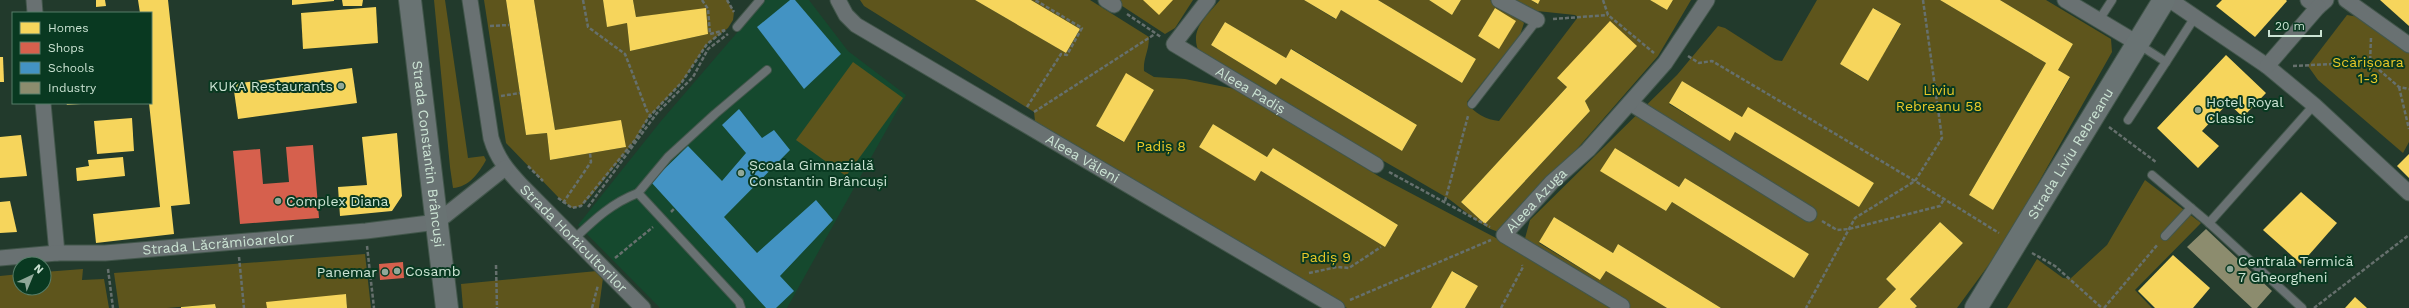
<svg xmlns="http://www.w3.org/2000/svg" width="2409" height="308" viewBox="0 0 2409 308" font-family="'Work Sans',sans-serif">
<style>
.built{fill:#15492e}
.green{fill:#5e551c;fill-rule:evenodd}
.homes{fill:#f6d55c}
.shops{fill:#d6604d}
.schools{fill:#4393c3}
.industry{fill:#8c8c6e}
.lines{fill:none;stroke-linecap:round;stroke-linejoin:round}
.lane-casing{stroke:#42564b;stroke-width:10}
.street-casing{stroke:#42564b;stroke-width:17}
.secondary-casing{stroke:#42564b;stroke-width:24}
.path{stroke:#66706d;stroke-width:2.5;stroke-dasharray:4 2;stroke-linecap:butt}
.lane{stroke:#697172;stroke-width:8}
.street{stroke:#697172;stroke-width:15}
.secondary{stroke:#697373;stroke-width:22}
.poi-dot{fill:#90a899;stroke:#093921;stroke-width:1.5}
.labels{text-anchor:middle;stroke-width:4;stroke-linejoin:round;paint-order:stroke}
.park-label{font-size:14px;fill:#eac928;stroke:#093921}
.poi-label{font-size:14px;fill:#cbe3d3;stroke:#093921;text-anchor:start}
.street-label{font-size:14px;fill:#cbe3d3;stroke:#093921}
</style>
<rect width="100%" height="100%" fill="#223a2c"/>
<!-- built -->
<polygon class="built" points="765,0 809,0 848,51 906,95 787,308 660,308 578,225 661,121"/>
<!-- green -->
<g class="green">
<path d="M434,0H445L468,158L484,156L486,160C479,173 469,187 453,188L450,167Z"/>
<polygon points="484,0 506,0 526,135 547,133 550,160 626,147 555,130 534,0 603,0 607,26 627,23 630,51 708,34 706,9 636,17 633,0 727,0 734,12 733,20 728,28 707,44 682,82 648,118 635,140 591,196 581,206 572,208 559,198 506,143"/>
<path d="M860,0H975L1066,53L1080,29L1031,0H1090L1149,37C1149,52 1143,58 1144,71L1154,77L1185,79L1235,89L1380,177L1496,238L1610,308H1465L1478,286L1453,271L1431,308H1347L1042,131L1035,121L1034,112L864,6ZM1126,74L1154,90L1123,142L1096,126ZM1213,124L1267,157L1273,148L1398,225L1385,247L1261,171L1255,180L1199,147Z"/>
<polygon points="1113,0 1193,0 1175,28 1165,34"/>
<path d="M1220,0H1304L1335,19L1341,10L1462,83L1476,59L1378,0H1429L1452,15L1461,0H1490L1514,14L1524,23L1520,35L1467,102C1473,113 1487,120 1499,121L1578,17L1575,15L1537,11L1510,0H1531L1537,4L1540,0H1650L1667,10L1673,0H1691L1658,56L1522,212L1500,232C1482,229 1461,206 1444,196C1363,148 1280,103 1200,54C1188,31 1205,18 1220,0ZM1495,8L1515,21L1499,48L1478,36ZM1225,22L1286,58L1292,49L1417,125L1402,151L1281,78L1276,85L1211,45ZM1636,46L1585,101L1590,111L1485,224L1461,202L1567,87L1558,79Z"/>
<path d="M1817,0H1940L2046,63L1969,195L1993,210L2070,78L2058,70L2073,44L2000,0H2046L2111,39L2112,52L2004,244L1957,308H1915L1917,305L1910,299L1963,243L1940,222L1886,279L1896,289L1878,308H1721L1618,244L1613,253L1554,217L1539,243L1600,280L1606,271L1667,308H1627L1524,242L1530,220L1677,75L1718,26L1725,28L1775,60L1782,61ZM1874,8L1901,25L1867,81L1840,64ZM1682,81L1742,117L1874,183L1859,207L1735,132L1730,140L1669,104ZM1615,148L1679,187L1685,178L1809,254L1794,278L1672,202L1666,211L1601,171Z"/>
<polygon points="2347,15 2365,18 2409,51 2409,142 2403,153 2318,80 2308,66"/>
<polygon points="853,62 903,98 846,176 796,140"/>
<polygon points="2145,180 2201,223 2135,290 2152,308 2007,308 2037,259 2063,278 2070,279 2107,245"/>
<polygon points="365,254 371,308 347,308 346,294 267,308 216,308 215,304 167,308 119,308 114,273"/>
<polygon points="83,269 82,280 104,279 109,308 0,308 0,276 20,274 20,288 44,288 44,272"/>
<polygon points="597,271 603,278 599,308 463,308 461,284"/>
</g>
<!-- homes -->
<g class="homes">
<polygon points="96,0 105,0 106,6 96,7"/>
<polygon points="138,0 168,0 190,204 171,206 174,234 96,243 93,214 160,207 149,103 151,103 151,13 140,13"/>
<polygon points="292,0 334,0 334,1 292,5"/>
<polygon points="342,0 363,0 362,6 343,6"/>
<polygon points="506,0 534,0 555,130 621,120 626,147 550,160 547,133 526,135"/>
<polygon points="603,0 633,0 636,17 706,8 708,34 630,51 627,23 607,27"/>
<polygon points="975,0 1031,0 1080,29 1066,53"/>
<polygon points="1143,0 1173,0 1159,15"/>
<polygon points="1304,0 1378,0 1476,59 1462,83 1341,10 1336,19"/>
<polygon points="1429,0 1461,0 1452,15"/>
<polygon points="1531,0 1540,0 1538,4"/>
<polygon points="1650,0 1673,0 1667,10"/>
<polygon points="1940,0 2000,0 2073,44 2058,70 2070,77 1993,210 1969,195 2046,63"/>
<polygon points="2222,0 2286,0 2287,1 2255,37 2216,6"/>
<polygon points="2380,0 2409,0 2409,26"/>
<polygon points="376,7 378,43 303,49 301,13"/>
<polygon points="1495,8 1516,21 1499,49 1478,36"/>
<polygon points="1873,8 1901,24 1868,81 1840,64"/>
<polygon points="1610,21 1637,46 1585,101 1590,111 1485,224 1461,202 1567,87 1557,78"/>
<polygon points="1225,22 1286,58 1291,49 1417,125 1402,151 1281,78 1276,85 1211,45"/>
<polygon points="2226,55 2266,93 2243,117 2228,103 2202,131 2219,146 2198,168 2157,128"/>
<polygon points="0,57 3,57 4,82 0,82"/>
<polygon points="352,68 357,103 238,119 233,84"/>
<polygon points="1126,73 1154,90 1124,142 1096,126"/>
<polygon points="1682,81 1742,117 1748,107 1874,183 1859,207 1735,132 1730,141 1669,103"/>
<polygon points="66,103 81,103 81,104 67,105"/>
<polygon points="132,118 134,151 97,154 94,121"/>
<polygon points="1213,124 1267,157 1273,148 1398,225 1385,247 1261,171 1255,181 1199,147"/>
<polygon points="397,133 402,196 392,211 340,216 338,187 367,185 362,137"/>
<polygon points="21,135 27,176 0,178 0,137"/>
<polygon points="1615,148 1679,187 1685,178 1809,254 1794,278 1672,202 1666,211 1600,171"/>
<polygon points="2409,154 2409,178 2397,166"/>
<polygon points="123,157 125,176 77,181 76,168 89,166 88,160"/>
<polygon points="2301,192 2337,223 2301,264 2263,230"/>
<polygon points="10,201 17,232 0,233 0,202"/>
<polygon points="1554,217 1613,253 1618,244 1721,308 1667,308 1606,271 1600,280 1539,242"/>
<polygon points="1940,222 1963,243 1910,299 1917,306 1915,308 1878,308 1896,289 1886,279"/>
<polygon points="2173,255 2210,288 2193,308 2155,308 2138,291"/>
<polygon points="1452,271 1478,286 1465,308 1431,308"/>
<polygon points="346,294 347,308 267,308 266,302"/>
<polygon points="2355,297 2367,308 2345,308"/>
<polygon points="215,304 216,308 181,308 181,307"/>
</g>
<!-- shops -->
<g class="shops">
<polygon points="313,145 319,218 240,224 233,151 260,149 263,184 289,182 286,147"/>
<polygon points="403,262 404,278 380,280 379,264"/>
</g>
<!-- schools -->
<g class="schools">
<polygon points="790,0 795,0 841,54 804,89 757,27"/>
<polygon points="739,109 762,138 774,130 790,150 724,217 757,253 816,200 833,220 780,276 794,291 776,308 766,308 651,182 688,146 722,181 746,153 722,125"/>
</g>
<!-- industry -->
<polygon class="industry" points="2206,229 2272,291 2257,308 2252,308 2187,247"/>
<g class="lines">
<defs>
<g id="lane">
<polyline points="2099,20 2112,0"/>
<polyline points="737,27 760,0"/>
<polyline points="2138,44 2166,62 2195,17"/>
<polyline points="1472,104 1537,20"/>
<polyline points="2128,120 2166,62"/>
<polyline points="2152,175 2209,223"/>
<polyline points="2165,236 2191,208"/>
<path d="M575,238C595,219 612,203 638,193"/>
<polyline points="741,308 739,302 638,193 668,157 715,114 767,70"/>
<polyline points="2302,308 2209,223 2314,105"/>
</g>
<g id="street">
<polyline points="34,0 35,13"/>
<path id="s1" d="M470,0L491,138C497,158 507,170 521,185L643,308"/>
<path id="s2" d="M838,0L846,15L856,25L1337,308"/>
<polyline points="1106,0 1114,5"/>
<path id="s3" d="M1208,0L1174,44L1376,165"/>
<polyline points="1499,0 1537,20"/>
<polyline points="2065,0 2137,43"/>
<polyline points="2170,0 2267,66 2314,105 2409,193"/>
<polyline points="2308,0 2318,7 2326,0"/>
<polyline points="2346,0 2409,45"/>
<polyline points="2267,66 2318,7"/>
<polyline points="43,103 57,253"/>
<polyline points="1630,103 1809,214"/>
<path id="s4" d="M0,258L57,253H105L366,231L437,222L505,168"/>
<path id="s5" d="M1622,306L1504,235L1552,182L1588,150L1665,63L1707,0"/>
</g>
<g id="secondary">
<path id="s6" d="M410,0L447,308"/>
<path id="s7" d="M1976,308L2164,0"/>
</g>
</defs>
<!-- lane casing -->
<use href="#lane" class="lane-casing"/>
<!-- street casing -->
<use href="#street" class="street-casing"/>
<!-- secondary casing -->
<use href="#secondary" class="secondary-casing"/>
<!-- path -->
<g class="path">
<polyline points="583,0 588,27 625,54 647,111 653,119"/>
<polyline points="702,0 708,9 710,34 725,30"/>
<polyline points="727,0 734,12"/>
<polyline points="1603,0 1608,15 1654,53"/>
<polyline points="1923,0 1942,138 1915,181 1999,233"/>
<polyline points="1127,14 1161,37"/>
<polyline points="1553,19 1608,15"/>
<polyline points="490,26 509,25"/>
<polyline points="2371,38 2370,62 2399,87 2409,89"/>
<polyline points="1688,56 1699,63 1712,61 1915,181 1855,218 1806,308"/>
<polyline points="2293,66 2370,62"/>
<polyline points="2399,87 2409,129"/>
<polyline points="501,96 520,93"/>
<polyline points="1027,107 1061,54 1067,55 1082,28 1035,0"/>
<polyline points="1034,112 1155,34"/>
<polyline points="2109,127 2156,162"/>
<polyline points="528,166 543,181"/>
<polyline points="1389,172 1490,227"/>
<polyline points="558,198 572,208 581,206 635,140 648,118 682,82 707,44 725,30"/>
<polyline points="1445,201 1468,116"/>
<polyline points="563,203 591,162 590,153"/>
<polyline points="588,207 657,113 693,77 708,49 728,34"/>
<polyline points="671,212 675,208"/>
<polyline points="1822,221 1837,230 1849,229 1940,206 1944,199"/>
<polyline points="367,246 374,308"/>
<polyline points="2032,253 2055,266 2102,308"/>
<polyline points="239,257 244,308"/>
<polyline points="615,258 653,227"/>
<polyline points="496,265 497,308"/>
<polyline points="108,269 113,308"/>
<polyline points="1309,273 1337,267 1349,268 1381,247"/>
<polyline points="1350,300 1491,240"/>
<polyline points="592,308 598,285"/>
<polyline points="1501,308 1523,267 1522,265"/>
<polyline points="2104,308 2158,244"/>
<polyline points="2314,308 2409,235"/>
</g>
<!-- lane -->
<use href="#lane" class="lane"/>
<!-- street -->
<use href="#street" class="street"/>
<!-- secondary -->
<use href="#secondary" class="secondary"/>
</g>
<!-- markers -->
<g class="poi-dot">
<circle cx="341" cy="86" r="4"/>
<circle cx="2198" cy="110" r="4"/>
<circle cx="741" cy="173" r="4"/>
<circle cx="278" cy="201" r="4"/>
<circle cx="2230" cy="269" r="4"/>
<circle cx="397" cy="271" r="4"/>
<circle cx="385" cy="272" r="4"/>
</g>
<g class="labels">
<!-- park labels -->
<g class="park-label">
<text x="2368" y="67">Scărișoara<tspan x="2368" dy="16">1-3</tspan></text>
<text x="1939" y="95">Liviu<tspan x="1939" dy="16">Rebreanu 58</tspan></text>
<text x="1161" y="151">Padiș 8</text>
<text x="1326" y="262">Padiș 9</text>
</g>
<!-- poi labels -->
<g class="poi-label">
<text x="333" y="91" text-anchor="end">KUKA Restaurants</text>
<text x="2206" y="107">Hotel Royal<tspan x="2206" dy="16">Classic</tspan></text>
<text x="749" y="170">Școala Gimnazială<tspan x="749" dy="16">Constantin Brâncuși</tspan></text>
<text x="286" y="206">Complex Diana</text>
<text x="2238" y="266">Centrala Termică<tspan x="2238" dy="16">7 Gheorgheni</tspan></text>
<text x="405" y="276">Cosamb</text>
<text x="377" y="277" text-anchor="end">Panemar</text>
</g>
<!-- street labels -->
<g class="street-label">
<text dy="5" stroke="none"><textPath href="#s3" startOffset="145">Aleea Padiș</textPath></text>
<text dy="5" stroke="none"><textPath href="#s6" startOffset="155">Strada Constantin Brâncuși</textPath></text>
<text dy="5" stroke="none"><textPath href="#s7" startOffset="181">Strada Liviu Rebreanu</textPath></text>
<text dy="5" stroke="none"><textPath href="#s2" startOffset="294">Aleea Văleni</textPath></text>
<text dy="5" stroke="none"><textPath href="#s5" startOffset="185">Aleea Azuga</textPath></text>
<text dy="5" stroke="none"><textPath href="#s1" startOffset="271">Strada Horticultorilor</textPath></text>
<text dy="5" stroke="none"><textPath href="#s4" startOffset="219">Strada Lăcrămioarelor</textPath></text>
</g>
</g>
<!-- legend -->
<rect x="12" y="12" width="140" height="92" fill="#093921" stroke="#577d68"/>
<rect x="20" y="22" width="20" height="12" fill="#f6d55c" stroke="#577d68"/>
<text x="48" y="32" font-size="12" fill="#cbe3d3">Homes</text>
<rect x="20" y="42" width="20" height="12" fill="#d6604d" stroke="#577d68"/>
<text x="48" y="52" font-size="12" fill="#cbe3d3">Shops</text>
<rect x="20" y="62" width="20" height="12" fill="#4393c3" stroke="#577d68"/>
<text x="48" y="72" font-size="12" fill="#cbe3d3">Schools</text>
<rect x="20" y="82" width="20" height="12" fill="#8c8c6e" stroke="#577d68"/>
<text x="48" y="92" font-size="12" fill="#cbe3d3">Industry</text>
<!-- north arrow -->
<g transform="translate(32 276) rotate(44)"><circle r="19" fill="#093921" stroke="#577d68"/>
<path d="M0-3L7 15L0 10L-7 15Z" fill="#90a899"/>
<text y="-6" font-size="11" font-weight="bold" text-anchor="middle" fill="#cbe3d3">N</text>
</g>
<!-- scale -->
<path d="M2269 30v6h52v-6" fill="none" stroke="#cbe3d3" stroke-width="2"/>
<text x="2275" y="30" font-size="12" fill="#cbe3d3" stroke="#093921" stroke-width="3" paint-order="stroke">20 m</text>
</svg>
